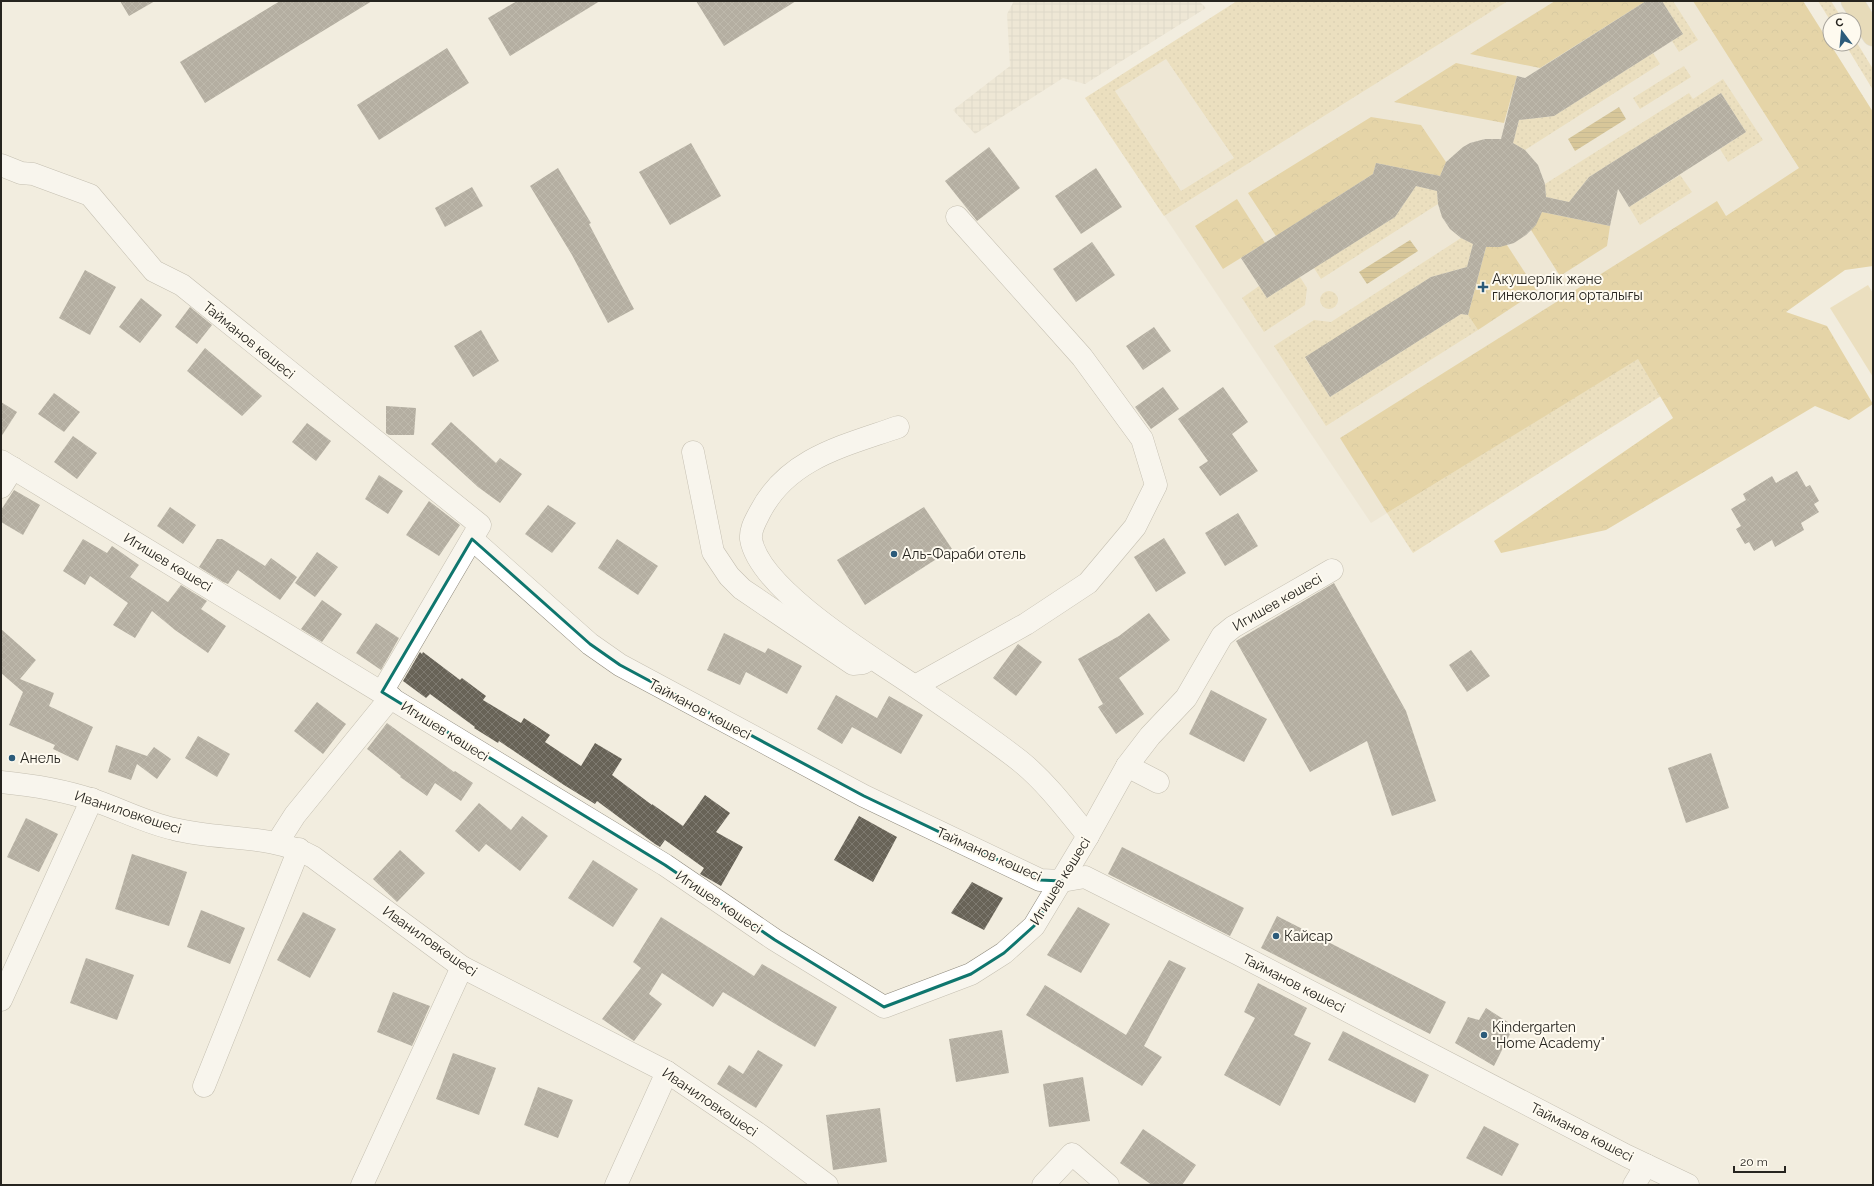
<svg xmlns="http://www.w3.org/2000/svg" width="1874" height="1186" viewBox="0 0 1874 1186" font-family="Raleway,sans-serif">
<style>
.built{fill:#e8e0cb}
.industrial{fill:url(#industrial-grid)}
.grass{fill:url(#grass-dots);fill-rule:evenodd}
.forest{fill:url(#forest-crowns)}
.pitch{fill:#e3cf99}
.water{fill:url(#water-rules)}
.building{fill:url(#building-cross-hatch)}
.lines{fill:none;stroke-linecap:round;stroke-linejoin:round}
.minor-casing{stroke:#8e897c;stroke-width:23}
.major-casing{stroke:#cfcfce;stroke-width:23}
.minor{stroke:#fff;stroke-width:22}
.major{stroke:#d9c58c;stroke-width:22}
.marked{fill:none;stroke:#0f766e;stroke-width:3;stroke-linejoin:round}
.poi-dot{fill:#2c5b7a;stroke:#fefaef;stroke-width:1.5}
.labels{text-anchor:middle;stroke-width:4;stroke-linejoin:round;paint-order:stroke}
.poi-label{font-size:14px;fill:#26241f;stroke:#fefaef;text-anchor:start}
.street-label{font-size:14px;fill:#26241f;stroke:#fefaef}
</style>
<defs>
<pattern id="industrial-grid" width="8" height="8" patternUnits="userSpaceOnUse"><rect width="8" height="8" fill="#e8e0cb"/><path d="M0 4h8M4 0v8" fill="none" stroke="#c7c0ae"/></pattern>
<pattern id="grass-dots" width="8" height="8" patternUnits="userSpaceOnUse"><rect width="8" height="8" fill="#e3cf99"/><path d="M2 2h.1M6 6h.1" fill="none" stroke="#c3b283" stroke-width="1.8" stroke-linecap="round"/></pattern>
<pattern id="forest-crowns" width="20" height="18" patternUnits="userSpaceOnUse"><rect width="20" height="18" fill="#d5b765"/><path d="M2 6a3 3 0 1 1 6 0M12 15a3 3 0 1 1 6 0" fill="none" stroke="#b79d57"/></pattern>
<pattern id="water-rules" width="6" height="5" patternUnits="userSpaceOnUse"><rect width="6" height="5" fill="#b59845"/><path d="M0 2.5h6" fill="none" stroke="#937c39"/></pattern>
<pattern id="building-cross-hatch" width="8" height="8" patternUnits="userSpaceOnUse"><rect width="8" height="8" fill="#686357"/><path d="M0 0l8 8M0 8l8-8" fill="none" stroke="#7e7a70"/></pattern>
</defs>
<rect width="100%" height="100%" fill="#f2eddf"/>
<!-- built -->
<polygon class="built" points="1237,1 1803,1 1873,112 1873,213 1371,523 1085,98"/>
<!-- industrial -->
<polygon class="industrial" points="1014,1 1199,1 1206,8 1085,84 1063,78 975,134 953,110 1010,66 1007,14"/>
<!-- grass -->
<g class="grass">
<path d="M1237,1H1508L1164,216L1085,98ZM1166,59L1234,158L1181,191L1115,91Z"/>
<polygon points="1662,1 1673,1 1698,40 1679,52 1672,41 1683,34"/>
<polygon points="1818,1 1831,1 1843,20 1830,20"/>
<polygon points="1854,38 1873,69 1873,90 1845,44 1854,44"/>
<polygon points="1653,53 1660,64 1525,150 1513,143 1519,120 1554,116"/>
<polygon points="1684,66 1691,77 1640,109 1633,98"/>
<polygon points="1723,79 1763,140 1728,162 1720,149 1746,132 1721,93 1589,177 1569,202 1546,197 1545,184 1689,93 1693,99"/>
<polygon points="1680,175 1692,192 1640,225 1629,207"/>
<polygon points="1416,186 1437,191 1438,204 1321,279 1314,268 1395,217"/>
<polygon points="1461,238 1473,244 1467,267 1431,277 1305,358 1330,397 1461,314 1468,315 1478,330 1326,426 1274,346 1314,320 1331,322"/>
<polygon points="1300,277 1307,288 1305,305 1264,332 1242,298 1259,286 1267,298"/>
<circle cx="1329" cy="300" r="9"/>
<polygon points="1638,358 1661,396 1413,553 1387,513"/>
</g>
<!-- forest -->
<g class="forest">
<polygon points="1555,1 1646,1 1540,68 1470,54"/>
<polygon points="1693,1 1803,1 1873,112 1873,266 1845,270 1786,312 1827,326 1873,404 1849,420 1815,406 1606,530 1501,553 1494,541 1673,418 1638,359 1387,513 1340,438 1717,201 1726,216 1799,168"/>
<polygon points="1456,63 1517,76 1504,123 1394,102"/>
<polygon points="1371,117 1421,125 1446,162 1440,176 1376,163 1373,174 1276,236 1248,193"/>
<polygon points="1237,199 1265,243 1223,269 1195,226"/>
<polygon points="1542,212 1610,226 1607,246 1560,276 1531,230"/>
<polygon points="1507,245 1537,291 1478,330 1468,315 1486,247"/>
</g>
<!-- pitch -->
<polygon class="pitch" points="1868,285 1873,293 1873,377 1830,308"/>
<!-- water -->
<g class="water">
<polygon points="1619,107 1626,119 1575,151 1568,139"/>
<polygon points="1410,240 1418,251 1367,284 1359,272"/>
</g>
<!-- building -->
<g class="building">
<polygon points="120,1 155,1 129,16"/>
<polygon points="280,1 372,1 205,103 180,62"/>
<polygon points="517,1 600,1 510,56 488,18"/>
<polygon points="696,1 796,1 724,46"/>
<polygon points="1646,1 1662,1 1683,34 1554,116 1519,120 1513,143 1525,150 1538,165 1545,184 1546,197 1569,202 1589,177 1721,93 1746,132 1629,207 1618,189 1610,226 1542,212 1536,225 1526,235 1514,243 1500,247 1486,247 1468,315 1461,314 1330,397 1305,357 1431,277 1467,267 1473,244 1461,238 1450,229 1442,217 1438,204 1437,191 1416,186 1395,217 1267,298 1241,258 1373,174 1376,163 1440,176 1446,162 1463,147 1470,143 1485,139 1501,139 1517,76 1525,78"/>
<polygon points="447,48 469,83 379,140 357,105"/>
<polygon points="691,143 721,196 670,225 639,172"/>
<polygon points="989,147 1020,188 977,221 945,181"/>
<polygon points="558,168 591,223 589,224 634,309 608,323 572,255 530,186"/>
<polygon points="1096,168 1122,207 1081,234 1055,196"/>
<polygon points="472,187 483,206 445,227 435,208"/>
<polygon points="1092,242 1115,275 1076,302 1053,269"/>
<polygon points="85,270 116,287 90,335 59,318"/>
<polygon points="141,298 162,315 140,343 119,327"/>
<polygon points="190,307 212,325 197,344 175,327"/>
<polygon points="1154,327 1171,351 1143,370 1126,346"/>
<polygon points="481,330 499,361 473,377 454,346"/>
<polygon points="205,348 262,396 242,416 187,371"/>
<polygon points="1163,387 1179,409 1151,429 1135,407"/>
<polygon points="1223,387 1248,422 1232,434 1258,471 1220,496 1199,467 1208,461 1178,419"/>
<polygon points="54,393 80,412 64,432 38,414"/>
<polygon points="1,402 17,412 1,437"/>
<polygon points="386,406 416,408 414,435 389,435 386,433"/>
<polygon points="451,422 496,463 500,458 522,474 500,503 478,487 431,444"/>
<polygon points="307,423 331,441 316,461 292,442"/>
<polygon points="73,436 97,453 77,479 54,462"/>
<polygon points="1797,471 1806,487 1810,485 1819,501 1814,504 1819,512 1801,523 1804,530 1775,547 1772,540 1754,551 1749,542 1745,544 1736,529 1741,526 1731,509 1746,500 1743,494 1772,476 1776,483"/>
<polygon points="379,475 403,491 388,514 365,499"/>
<polygon points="14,490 40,505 23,535 1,522 1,510"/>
<polygon points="429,501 460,525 439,556 406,535"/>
<polygon points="548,505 576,523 552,553 525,534"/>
<polygon points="170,507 196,525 183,544 157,526"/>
<polygon points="924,507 952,549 865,605 837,560"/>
<polygon points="1238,513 1258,546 1225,566 1205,533"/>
<polygon points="1164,538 1186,573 1156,592 1134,557"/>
<polygon points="83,539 107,553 112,546 139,565 130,577 168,602 181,585 207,601 201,609 226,626 208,653 175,630 152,611 135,638 113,625 128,603 90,576 85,585 63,571"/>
<polygon points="217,539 222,539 265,566 271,558 297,577 280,600 238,570 228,584 223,582 199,567"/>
<polygon points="617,539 658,566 638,595 598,568"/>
<polygon points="317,552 338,567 315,597 295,583"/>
<polygon points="1334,583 1406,711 1436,801 1392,816 1367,741 1310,772 1236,641"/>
<polygon points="322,600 342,614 322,642 301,629"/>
<polygon points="1149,613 1170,640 1119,678 1144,714 1116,734 1098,707 1103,704 1078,659 1119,636"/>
<polygon points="376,623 399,638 381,670 356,653"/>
<polygon points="1,629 36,660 20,679 54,693 49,706 93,727 78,761 53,749 55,745 9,725 23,692 1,673"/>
<polygon points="724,633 765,653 768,648 802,666 787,694 746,672 740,685 707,670"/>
<polygon points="1018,644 1042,662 1016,696 993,678"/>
<polygon points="1471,650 1490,676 1467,692 1449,665"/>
<polygon points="420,652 422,654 423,652 460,680 462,678 486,696 483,700 521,723 524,718 550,735 545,742 581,766 595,743 622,759 612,775 652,805 652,804 683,826 705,795 730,813 716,832 743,847 721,886 700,874 704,868 665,840 660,847 655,844 597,801 595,804 564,785 499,741 498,743 474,728 475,727 430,694 426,698 403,681"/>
<polygon points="1211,690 1267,719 1244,762 1189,734"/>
<polygon points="836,695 877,718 889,696 923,715 901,754 852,727 842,744 817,729"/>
<polygon points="317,702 346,724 323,754 294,731"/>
<polygon points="387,723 454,772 455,771 473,783 461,801 435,783 427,796 400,777 401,776 367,749"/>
<polygon points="198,736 230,754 217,777 185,758"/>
<polygon points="116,745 147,756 154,747 171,759 157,779 137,764 131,780 108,772"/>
<polygon points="1711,753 1729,808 1686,823 1668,768"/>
<polygon points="479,803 511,830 522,816 548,836 520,871 486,844 479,852 455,831"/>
<polygon points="859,816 897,837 873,882 834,860"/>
<polygon points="26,818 58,834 39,872 7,857"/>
<polygon points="1122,847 1244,908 1230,936 1108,874"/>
<polygon points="400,850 425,873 397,902 373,879"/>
<polygon points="132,854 187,872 169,926 115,909"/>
<polygon points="593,860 638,889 613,927 568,898"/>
<polygon points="972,882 1003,898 984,930 951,913"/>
<polygon points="1078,907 1110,924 1081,973 1047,955"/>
<polygon points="201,910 245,928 230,964 187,947"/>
<polygon points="303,912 336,929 310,978 277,960"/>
<polygon points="1277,916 1446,1002 1430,1034 1261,948"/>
<polygon points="661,917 754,976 762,964 837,1007 815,1047 777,1025 723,992 713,1007 662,973 649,994 662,1004 634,1041 602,1019 641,968 633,962"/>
<polygon points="86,958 134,975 117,1020 70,1003"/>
<polygon points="1169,960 1186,968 1144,1046 1162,1057 1142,1086 1026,1015 1045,985 1126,1035"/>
<polygon points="1258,983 1307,1008 1294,1035 1311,1043 1280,1106 1224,1075 1255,1018 1244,1012"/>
<polygon points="393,992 430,1006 412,1046 377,1032"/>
<polygon points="1486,1008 1514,1026 1494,1066 1455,1043 1468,1017 1479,1020"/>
<polygon points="1002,1030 1009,1073 956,1082 949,1039"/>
<polygon points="1343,1031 1429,1075 1415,1103 1328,1060"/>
<polygon points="758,1050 783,1065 756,1108 717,1084 729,1065 743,1074"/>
<polygon points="453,1053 496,1068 479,1115 436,1099"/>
<polygon points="1083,1077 1090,1121 1049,1127 1043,1084"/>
<polygon points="538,1087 573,1100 558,1138 524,1125"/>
<polygon points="880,1108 887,1162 833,1170 826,1115"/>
<polygon points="1484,1126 1519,1144 1502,1176 1466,1158"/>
<polygon points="1143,1129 1196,1165 1182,1185 1152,1185 1120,1163"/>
</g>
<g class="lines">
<defs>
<g id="minor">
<polyline points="1,165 21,173 33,174 90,195 154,271 182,285 480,525 382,692"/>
<path d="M898,427C844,446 788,458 760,512C756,520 750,529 751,539C759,590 875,659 916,687C951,711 987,735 1020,761C1046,782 1067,810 1088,836"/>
<polyline points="693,452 713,552 729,576 742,589 853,664 863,663 870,658"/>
<polyline points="1,461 665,865 775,940 884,1007 971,974 1004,953 1034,926 1088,836 1127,766 1150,736 1186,698 1222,636 1233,627 1332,570"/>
<polyline points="1,487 13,468"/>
<polyline points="472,539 590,644 620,665 864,796 1040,880 1062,881 1085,877 1238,954 1627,1156 1688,1185"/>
<polyline points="915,686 1026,624 1088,583 1135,527 1156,485 1142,439 1082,357 957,217"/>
<polyline points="1127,766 1158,782"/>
<path d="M1,782C32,785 63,790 93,800C120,809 146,823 174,829C220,841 270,833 313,857L462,967L667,1072L760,1135L827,1185"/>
<polyline points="277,843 295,815 391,697"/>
<polyline points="1,1000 92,799"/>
<polyline points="204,1086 299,849"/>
<polyline points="362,1185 462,967"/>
<polyline points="616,1185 667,1072"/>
<polyline points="1043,1185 1072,1154 1108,1185"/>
<polyline points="1634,1185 1646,1165"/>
</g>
<polyline id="major" points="1852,1 1873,35"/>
</defs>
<!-- minor casing -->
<use href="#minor" class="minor-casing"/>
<!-- major casing -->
<use href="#major" class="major-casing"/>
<!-- minor -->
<use href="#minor" class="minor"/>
<!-- major -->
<use href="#major" class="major"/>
</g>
<!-- marked area -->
<path d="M0 0H1874V1186H0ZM472,539L590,644L620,665L864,796L1040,880L1062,881L1034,926L1004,953L971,974L884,1007L775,940L665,865L382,692Z" fill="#f2eddf" fill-opacity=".55" fill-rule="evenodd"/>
<path class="marked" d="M472,539L590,644L620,665L864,796L1040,880L1062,881L1034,926L1004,953L971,974L884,1007L775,940L665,865L382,692Z"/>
<!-- markers -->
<g class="poi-dot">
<path d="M1481 281h4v4h4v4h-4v4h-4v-4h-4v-4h4z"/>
<circle cx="894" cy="554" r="4"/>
<circle cx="12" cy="758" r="4"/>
<circle cx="1276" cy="936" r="4"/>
<circle cx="1484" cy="1035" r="4"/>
</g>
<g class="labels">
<!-- poi labels -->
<g class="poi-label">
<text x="1492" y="284">Акушерлік және<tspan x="1492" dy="16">гинекология орталығы</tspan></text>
<text x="902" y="559">Аль-Фараби отель</text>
<text x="20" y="763">Анель</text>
<text x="1284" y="941">Кайсар</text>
<text x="1492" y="1032">Kindergarten<tspan x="1492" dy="16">"Home Academy"</tspan></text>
</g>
<!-- street labels -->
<g class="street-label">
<text transform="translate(249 340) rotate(39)" y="5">Тайманов көшесі</text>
<text transform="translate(168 562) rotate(31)" y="5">Игишев көшесі</text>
<text transform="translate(1277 602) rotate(-30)" y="5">Игишев көшесі</text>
<text transform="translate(700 709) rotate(28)" y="5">Тайманов көшесі</text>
<text transform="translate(445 731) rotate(32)" y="5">Игишев көшесі</text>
<text transform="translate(128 812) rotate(18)" y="5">Иваниловкөшесі</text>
<text transform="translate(989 854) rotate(24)" y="5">Тайманов көшесі</text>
<text transform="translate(1060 881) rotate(-58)" y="5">Игишев көшесі</text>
<text transform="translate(719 902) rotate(34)" y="5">Игишев көшесі</text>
<text transform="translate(430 941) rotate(35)" y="5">Иваниловкөшесі</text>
<text transform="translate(1294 983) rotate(27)" y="5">Тайманов көшесі</text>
<text transform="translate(710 1102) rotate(34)" y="5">Иваниловкөшесі</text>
<text transform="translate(1582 1132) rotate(27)" y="5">Тайманов көшесі</text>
</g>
</g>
<!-- border -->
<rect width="1874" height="1186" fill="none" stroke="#26241f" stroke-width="4"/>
<!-- north arrow -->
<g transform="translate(1842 32) rotate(344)"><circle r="19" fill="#fefaef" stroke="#a8a49c"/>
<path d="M0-3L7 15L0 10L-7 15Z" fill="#2c5b7a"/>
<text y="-6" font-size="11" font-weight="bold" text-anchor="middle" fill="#26241f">С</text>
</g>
<!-- scale -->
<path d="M1734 1166v6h51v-6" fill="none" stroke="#26241f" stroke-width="2"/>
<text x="1740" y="1166" font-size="12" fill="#26241f" stroke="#fefaef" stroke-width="3" paint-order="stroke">20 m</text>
</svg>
